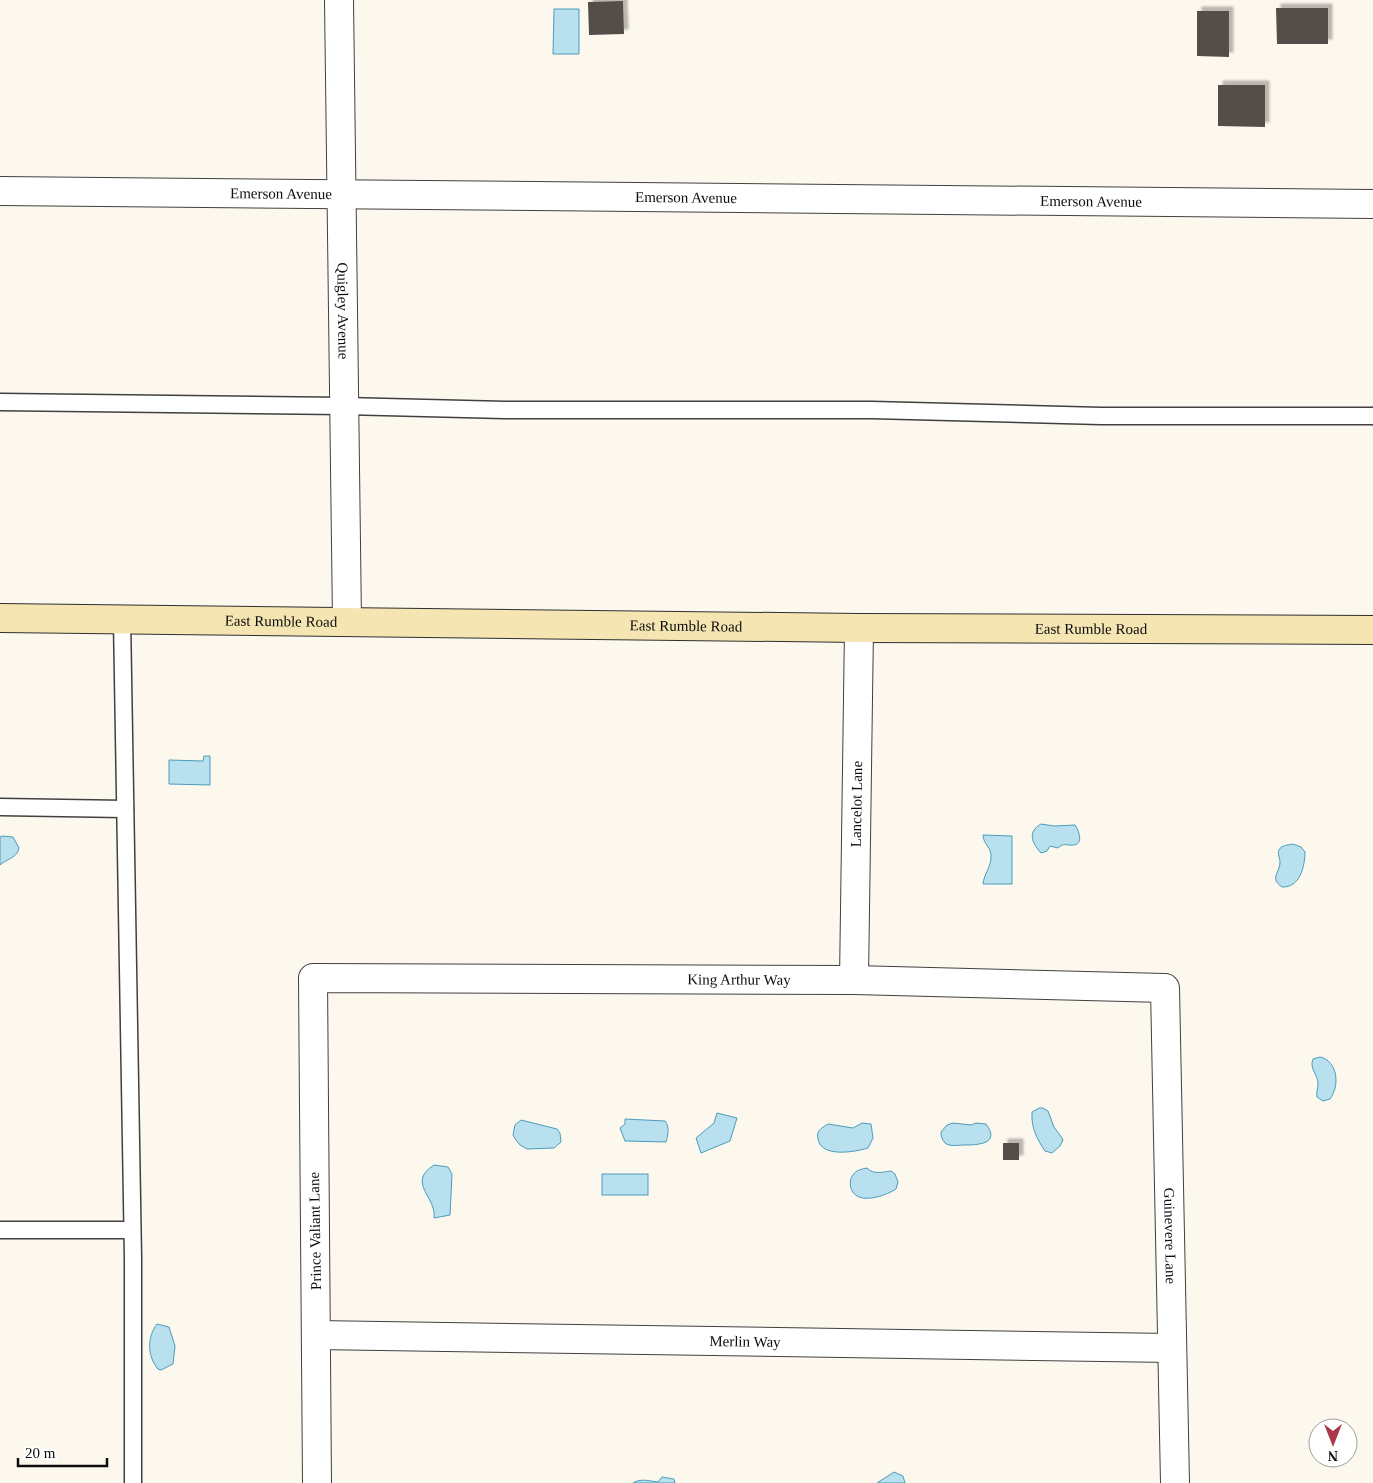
<svg xmlns="http://www.w3.org/2000/svg" width="1373" height="1483" viewBox="0 0 1373 1483" font-family="Georgia,serif">
<style>
.water{fill:#b9e0ee;stroke:#4a9cbb}
.building{fill:#544d4a;filter:url(#shadow)}
.lines{fill:none;stroke-linecap:round;stroke-linejoin:round}
.lane-casing{stroke:#404040;stroke-width:19}
.street-casing{stroke:#404040;stroke-width:30}
.secondary-casing{stroke:#2f2f2f;stroke-width:30}
.lane{stroke:#fff;stroke-width:16}
.street{stroke:#fff;stroke-width:28}
.secondary{stroke:#f4e5b2;stroke-width:28}
.labels{text-anchor:middle;stroke-width:5;stroke-linejoin:round;paint-order:stroke}
.street-label{font-size:15px;fill:#0d0d0d;stroke:#fff}
</style>
<defs>
<filter id="shadow"><feDropShadow dx="4.5" dy="-4.5" stdDeviation="1" flood-color="#0004"/></filter>
</defs>
<rect width="100%" height="100%" fill="#fdf8ee"/>
<!-- water -->
<g class="water">
<polygon points="554,9 579,9 579,54 553,54"/>
<polygon points="204,756 210,756 210,785 169,784 169,760 203,761"/>
<path d="M1041,824L1054,826L1075,825C1079,830 1084,845 1073,845C1067,846 1064,842 1058,848L1050,846L1047,851L1041,853C1032,843 1027,832 1041,824Z"/>
<path d="M983,835L1012,836V884H983C984,874 991,867 991,857C992,848 983,844 983,835Z"/>
<path d="M2,836L13,837L19,848C17,858 8,858 0,865V837Z"/>
<path d="M1293,844L1301,847L1305,852C1305,866 1300,888 1282,887C1269,878 1280,873 1280,862C1280,858 1277,854 1279,850C1281,845 1289,845 1293,844Z"/>
<path d="M1320,1057C1338,1061 1340,1086 1330,1099L1323,1101L1317,1097C1316,1092 1318,1089 1318,1084C1318,1074 1309,1069 1313,1059Z"/>
<path d="M1039,1108H1043L1048,1111L1054,1127L1062,1138L1063,1140L1060,1146L1052,1153L1045,1151C1037,1139 1031,1128 1032,1112Z"/>
<polygon points="717,1113 737,1118 730,1141 701,1153 696,1138 714,1123"/>
<path d="M625,1119L665,1121C670,1127 668,1135 666,1142L625,1141L620,1128L625,1124Z"/>
<polygon points="521,1120 557,1129 560,1133 561,1142 554,1148 527,1149 520,1145 516,1140 513,1135 515,1125"/>
<path d="M862,1123L871,1124L873,1138L868,1148C855,1152 821,1158 818,1139C816,1131 821,1128 828,1124L853,1128Z"/>
<path d="M953,1123L971,1125L976,1123L986,1124C1001,1144 978,1145 964,1145C959,1145 950,1147 945,1143C942,1140 941,1136 941,1132L947,1125Z"/>
<path d="M434,1165L448,1167L452,1174L450,1215L434,1218C437,1197 406,1183 434,1165Z"/>
<path d="M867,1168C874,1175 882,1172 891,1171L895,1174L898,1182L896,1189C887,1195 867,1202 857,1196C850,1192 848,1181 853,1175C856,1170 862,1169 867,1168Z"/>
<rect x="602" y="1174" width="46" height="21"/>
<path d="M157,1324L169,1327L175,1346L173,1364L161,1370L158,1369C147,1356 147,1337 157,1324Z"/>
<polygon points="894,1472 903,1476 905,1483 877,1483"/>
<path d="M662,1477L674,1479L675,1483H633C640,1478 650,1481 658,1482Z"/>
</g>
<!-- building -->
<g class="building">
<polygon points="623,1 624,34 589,35 588,2"/>
<polygon points="1276,8 1328,8 1328,44 1277,44"/>
<polygon points="1197,11 1229,11 1229,57 1197,56"/>
<polygon points="1218,85 1265,85 1265,127 1218,126"/>
<rect x="1003" y="1143" width="16" height="17"/>
</g>
<g class="lines">
<defs>
<g id="lane">
<polyline points="0,402 344,406 505,410 872,410 1101,416 1373,416"/>
<polyline points="122,619 133,1258 133,1483"/>
<polyline points="0,807 125,809"/>
<polyline points="0,1230 132,1230"/>
</g>
<g id="street">
<path id="s1" d="M339,0L347,622"/>
<path id="s2" d="M0,191L1373,204"/>
<path id="s3" d="M854,980L859,628"/>
<path id="s4" d="M316,1335L1172,1348"/>
<path id="s5" d="M317,1483L313,978L854,980L1165,988L1175,1483"/>
</g>
<g id="secondary">
<path id="s6" d="M0,618L859,628L1373,630"/>
</g>
</defs>
<!-- lane casing -->
<use href="#lane" class="lane-casing"/>
<!-- street casing -->
<use href="#street" class="street-casing"/>
<!-- secondary casing -->
<use href="#secondary" class="secondary-casing"/>
<!-- lane -->
<use href="#lane" class="lane"/>
<!-- street -->
<use href="#street" class="street"/>
<!-- secondary -->
<use href="#secondary" class="secondary"/>
</g>
<g class="labels">
<!-- street labels -->
<g class="street-label">
<text dy="5" stroke="none"><textPath href="#s2" startOffset="281">Emerson Avenue</textPath></text>
<text dy="5" stroke="none"><textPath href="#s2" startOffset="686">Emerson Avenue</textPath></text>
<text dy="5" stroke="none"><textPath href="#s2" startOffset="1091">Emerson Avenue</textPath></text>
<text dy="5" stroke="none"><textPath href="#s1" startOffset="311">Quigley Avenue</textPath></text>
<text dy="5" stroke="none"><textPath href="#s6" startOffset="281">East Rumble Road</textPath></text>
<text dy="5" stroke="none"><textPath href="#s6" startOffset="686">East Rumble Road</textPath></text>
<text dy="5" stroke="none"><textPath href="#s6" startOffset="1091">East Rumble Road</textPath></text>
<text dy="5" stroke="none"><textPath href="#s3" startOffset="176">Lancelot Lane</textPath></text>
<text dy="5" stroke="none"><textPath href="#s5" startOffset="931">King Arthur Way</textPath></text>
<text transform="translate(315 1231) rotate(-91)" y="5">Prince Valiant Lane</text>
<text dy="5" stroke="none"><textPath href="#s5" startOffset="1605">Guinevere Lane</textPath></text>
<text dy="5" stroke="none"><textPath href="#s4" startOffset="429">Merlin Way</textPath></text>
</g>
</g>
<!-- north arrow -->
<g transform="translate(1333 1443) rotate(180)"><circle r="24" fill="#ffffff" stroke="#9e9e9e"/>
<path d="M0-4L9 19L0 12L-9 19Z" fill="#aa374a"/>
<text y="-8" font-size="14" font-weight="bold" text-anchor="middle" fill="#0d0d0d">N</text>
</g>
<!-- scale -->
<path d="M18 1458v8h89v-8" fill="none" stroke="#0d0d0d" stroke-width="2.5"/>
<text x="25" y="1458" font-size="15" fill="#0d0d0d" stroke="#ffffff" stroke-width="4" paint-order="stroke">20 m</text>
</svg>
